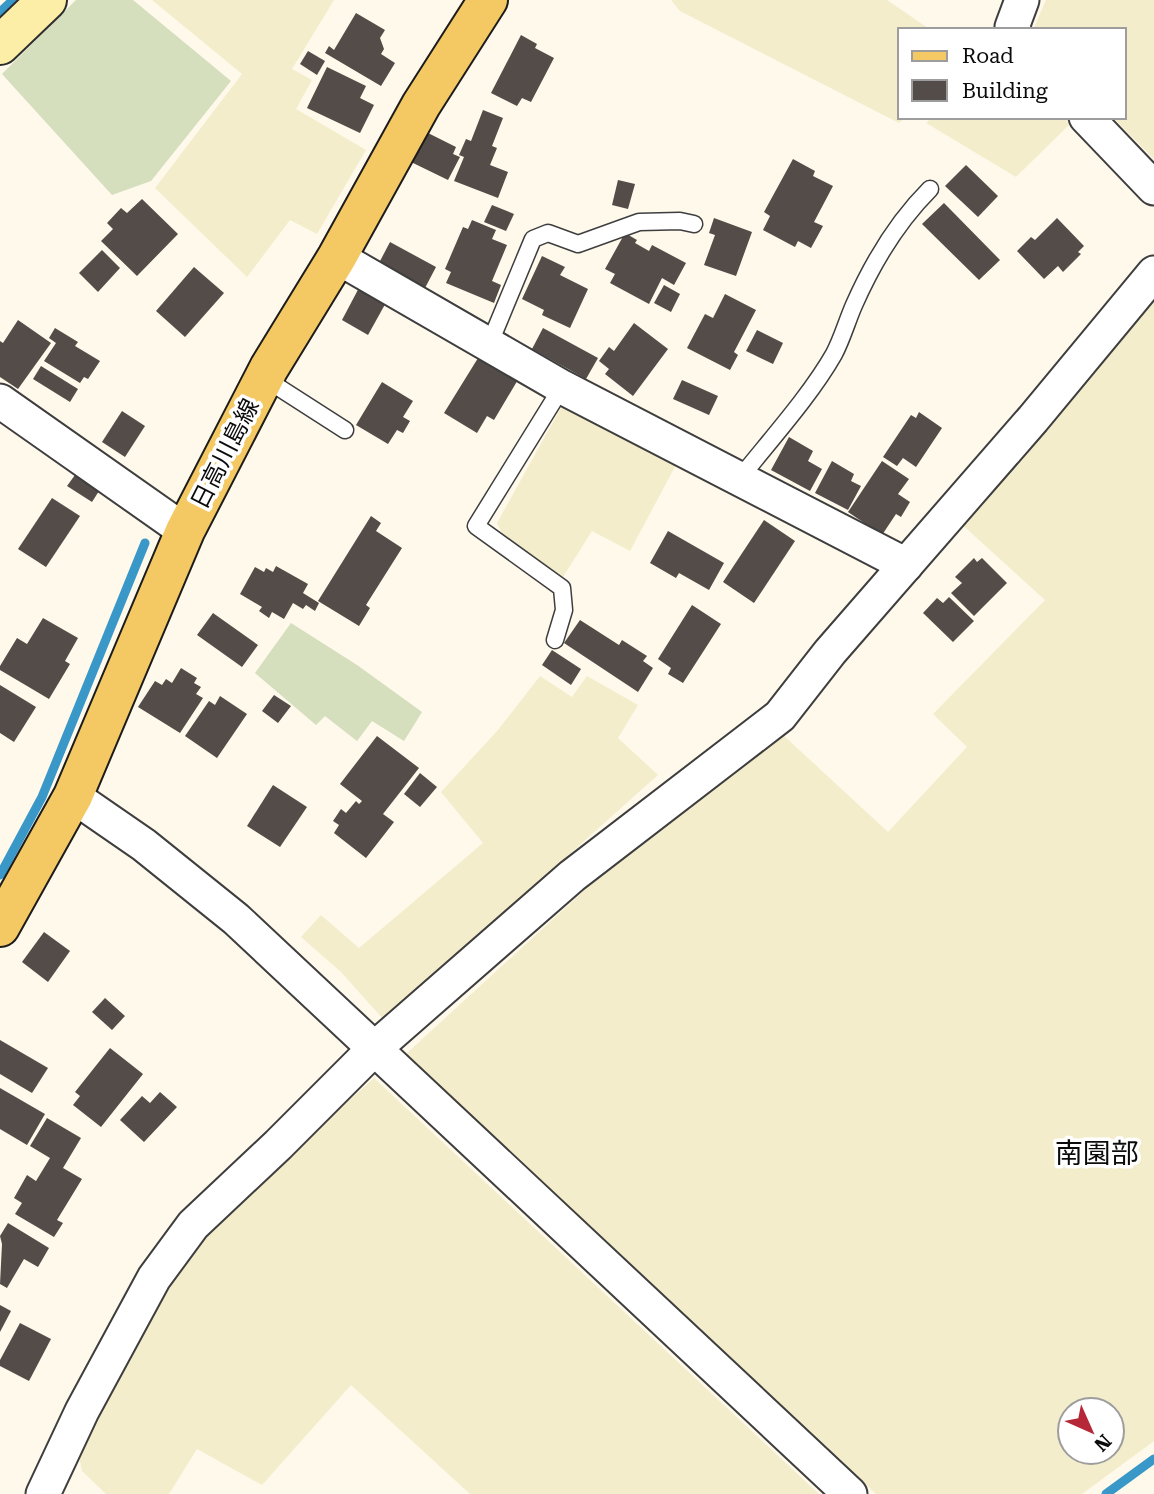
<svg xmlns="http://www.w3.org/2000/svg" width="1154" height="1494" viewBox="0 0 1154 1494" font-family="'Roboto Serif','Noto Sans JP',serif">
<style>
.farmland{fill:#f3edcc;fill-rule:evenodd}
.cemetery{fill:#d5debd}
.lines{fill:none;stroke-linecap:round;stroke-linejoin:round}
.stream{stroke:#3a98c8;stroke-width:9}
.building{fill:#534c48}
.lane-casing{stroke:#3e3e3e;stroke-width:19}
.street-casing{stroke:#3e3e3e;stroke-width:37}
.secondary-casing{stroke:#2d2d2d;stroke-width:42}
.primary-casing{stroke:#1c1c1c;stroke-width:42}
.lane{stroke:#fff;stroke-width:16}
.street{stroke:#fff;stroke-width:33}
.secondary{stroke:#fceea7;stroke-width:38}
.primary{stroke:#f4c964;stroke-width:38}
.labels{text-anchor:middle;stroke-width:7;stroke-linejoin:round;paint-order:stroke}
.street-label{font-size:24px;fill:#0b0b0b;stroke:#fff}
.quarter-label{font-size:28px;fill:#0b0b0b;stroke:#fff}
</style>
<rect width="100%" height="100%" fill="#fef9ea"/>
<!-- farmland -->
<g class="farmland">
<polygon points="152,0 334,0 292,69 312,80 296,109 366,150 317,234 290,220 247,277 155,188 242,74"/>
<polygon points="671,0 887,0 931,30 900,30 900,117 906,117 899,123 680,11"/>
<polygon points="1046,0 1154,0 1154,159 1112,117 1124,117 1124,30 1033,30"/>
<polygon points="933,117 1064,117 1070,124 1016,177 926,123"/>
<path d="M1154,294V1441L1082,1494H876L406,1054L588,887L782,734L888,832L967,747L933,714L1045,600L958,521ZM1070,1410H1112V1452H1070Z"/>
<polygon points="564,402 677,463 630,551 592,531 563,577 503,535 497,523"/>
<polygon points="540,676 572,697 587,676 638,705 618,738 658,775 384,1020 341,972 301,937 321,915 359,948 483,843 441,792 498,730"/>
<polygon points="374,1078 819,1494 470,1494 351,1385 262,1485 197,1449 169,1494 106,1494 82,1471 78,1452 191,1241"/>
</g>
<!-- cemetery -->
<g class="cemetery">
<polygon points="76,0 133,0 231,81 151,181 112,195 2,74"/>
<polygon points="291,623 357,665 422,712 404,741 372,721 357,741 325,716 316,725 255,673"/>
</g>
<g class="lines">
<!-- stream -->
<g class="stream">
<polyline points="0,12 13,0"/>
<polyline points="0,875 42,797 145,543"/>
<polyline points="1106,1494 1154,1459"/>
</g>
</g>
<!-- building -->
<g class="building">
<polygon points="356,13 385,30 380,38 384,49 381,54 395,63 381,86 325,53 329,46 334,50"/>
<polygon points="521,35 537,44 535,48 554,58 531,102 522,98 517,106 491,93"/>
<polygon points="308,51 325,61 317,75 300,64"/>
<polygon points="327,67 366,86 360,98 374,105 360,133 307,108"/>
<polygon points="483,110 503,118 492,146 497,148 490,165 508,172 498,198 454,181 464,157 459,155 466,139 471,141"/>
<polygon points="426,132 456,147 453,154 460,157 448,180 411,162"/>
<polygon points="793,159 815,171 813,176 833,186 814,222 823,226 811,248 798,241 795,247 763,230 770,216 764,212"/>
<polygon points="966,165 998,196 978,217 945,186"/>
<polygon points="618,180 635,184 628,209 612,205"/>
<polygon points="142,199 178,234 137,276 101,241 113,229 107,223 121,208 127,213"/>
<polygon points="944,203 1000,260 979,280 922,224"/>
<polygon points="492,205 514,214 506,231 484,222"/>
<polygon points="714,218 752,232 736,276 704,265 715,235 709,233"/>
<polygon points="1057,218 1084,246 1078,252 1081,254 1063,272 1058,266 1044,279 1017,251 1031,237 1035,240"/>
<polygon points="472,220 496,230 492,239 507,245 492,281 501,285 494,303 446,283 451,272 445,269 463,227 468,229"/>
<polygon points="625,233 637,240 635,243 649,251 652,245 686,263 674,285 662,278 649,304 610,283 615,274 605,269"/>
<polygon points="390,242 436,267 425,288 379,263"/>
<polygon points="102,250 120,268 98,292 79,273"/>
<polygon points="542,256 565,267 560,275 588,289 570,328 542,315 544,310 522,299"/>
<polygon points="194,267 224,293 185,337 156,311"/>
<polygon points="361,284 388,299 368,335 342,320"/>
<polygon points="664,285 680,294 671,312 654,303"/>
<polygon points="725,294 756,310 734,352 738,355 730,370 687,348 705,314 713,318"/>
<polygon points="18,320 51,343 18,389 0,377 0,341 3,343"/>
<polygon points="634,323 668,349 633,396 605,374 609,369 599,361 609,347 614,351"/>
<polygon points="55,328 78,342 75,346 100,361 88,379 84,377 80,383 44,361 56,343 49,338"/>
<polygon points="543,328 598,358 586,379 532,349"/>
<polygon points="757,330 783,343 773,364 746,351"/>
<polygon points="483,350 519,378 494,420 487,416 477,433 444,413"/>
<polygon points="41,366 78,389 70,402 33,379"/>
<polygon points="682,380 718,396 709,415 673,399"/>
<polygon points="382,382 413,401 403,417 410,421 403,433 397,430 388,444 356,425"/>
<polygon points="122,411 145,426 125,457 102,442"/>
<polygon points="919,412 942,428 916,467 903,458 897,466 883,457 911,415 916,418"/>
<polygon points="789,437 813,451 808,461 822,469 810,491 771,470"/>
<polygon points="832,461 854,474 851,481 861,486 848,510 815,493"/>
<polygon points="882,461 909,479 898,494 910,502 901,517 896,514 882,535 848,512"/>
<polygon points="75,475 99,491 92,502 67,486"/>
<polygon points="52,498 80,516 46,567 18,549"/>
<polygon points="371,516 381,523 376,531 402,548 366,605 370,608 359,626 318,601"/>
<polygon points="764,520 795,541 754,603 723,582"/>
<polygon points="668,531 724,563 709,590 679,573 676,578 650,563"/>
<polygon points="974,558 977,562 982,558 1007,583 974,616 951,593 962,583 955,577"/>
<polygon points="276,566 308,584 303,593 319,603 315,611 306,605 303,609 293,603 284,619 272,612 269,618 259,611 262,607 240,594 255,567 264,572 266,568 273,572"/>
<polygon points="949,597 974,621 953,642 923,613 937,598 943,603"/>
<polygon points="692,605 721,624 683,683 668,674 671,668 658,659"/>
<polygon points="213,613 258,645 242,667 197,635"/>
<polygon points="43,618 78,638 65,661 70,664 49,699 0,670 0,666 17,638 27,644"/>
<polygon points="580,620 619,645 622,640 647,656 643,661 653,668 638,692 564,643"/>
<polygon points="552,650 581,669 571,685 542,665"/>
<polygon points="181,668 197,678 194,683 201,687 196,694 203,698 180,733 138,707 155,681 162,685 166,679 172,683"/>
<polygon points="0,685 36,707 14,742 0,733"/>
<polygon points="274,695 291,706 278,723 262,711"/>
<polygon points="220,696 247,714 217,758 185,736 209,701 215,705"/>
<polygon points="377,736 419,768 383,814 394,822 366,858 334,833 339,825 333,821 341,809 346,813 356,801 359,804 362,801 340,784"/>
<polygon points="420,773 437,787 420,807 404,794"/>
<polygon points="273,785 307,807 280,847 247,826"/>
<polygon points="44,932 70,951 48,982 22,962"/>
<polygon points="105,998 125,1016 112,1030 92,1012"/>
<polygon points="0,1040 48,1068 32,1093 0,1074"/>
<polygon points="110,1048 143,1074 101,1127 73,1105 80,1096 75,1092"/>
<polygon points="0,1088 45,1114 27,1145 0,1129"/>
<polygon points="160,1092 177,1107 144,1142 120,1120 142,1096 150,1103"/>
<polygon points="47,1118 81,1138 63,1168 82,1179 57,1220 63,1223 54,1237 15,1214 22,1203 14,1198 27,1175 36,1181 50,1158 30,1146"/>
<polygon points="8,1223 49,1248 38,1267 24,1259 7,1288 0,1284 2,1244 0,1236"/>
<polygon points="0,1305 11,1311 0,1332"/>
<polygon points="20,1323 51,1339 29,1381 0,1366 0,1360"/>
</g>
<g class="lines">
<defs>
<g id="lane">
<polyline points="489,345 533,239 548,233 578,244 639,222 680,221 694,224"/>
<polyline points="264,378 345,430"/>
<path d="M740,478C771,439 810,396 834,354C842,339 847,321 854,305C873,262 897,222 930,189"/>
<polyline points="555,640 564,610 562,588 476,526 562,387"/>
</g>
<g id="street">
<polyline points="1014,30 1012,27 1022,0"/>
<polyline points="1086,117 1154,188"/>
<polyline points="337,257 562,387 906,565"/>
<polyline points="0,401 185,531"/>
<polyline points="73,796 144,845 236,919 850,1494"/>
<polyline points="43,1494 82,1411 154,1278 193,1225 278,1145 374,1049 572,876 780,716 830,652 1033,419 1154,273"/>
</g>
<polyline id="secondary" points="0,45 47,0"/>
<polyline id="primary" points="0,927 73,796 185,531 269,368 337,257 421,105 488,0"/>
</defs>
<!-- lane casing -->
<use href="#lane" class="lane-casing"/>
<!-- street casing -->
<use href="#street" class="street-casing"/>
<!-- secondary casing -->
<use href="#secondary" class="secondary-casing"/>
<!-- primary casing -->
<use href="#primary" class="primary-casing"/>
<!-- lane -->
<use href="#lane" class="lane"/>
<!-- street -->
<use href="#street" class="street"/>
<!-- secondary -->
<use href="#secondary" class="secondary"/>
<!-- primary -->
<use href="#primary" class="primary"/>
</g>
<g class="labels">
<!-- street labels -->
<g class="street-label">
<text transform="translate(225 454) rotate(-63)" y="8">日高川島線</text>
</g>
<!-- quarter labels -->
<g class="quarter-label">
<text x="1097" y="1163">南園部</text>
</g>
</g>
<!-- legend -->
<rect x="898" y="28" width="228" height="91" fill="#ffffff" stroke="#9d9d9d" stroke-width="2"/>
<rect x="912" y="51" width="35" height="10" fill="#f4c964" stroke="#9d9d9d" stroke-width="2"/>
<text x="962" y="63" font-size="21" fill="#0b0b0b">Road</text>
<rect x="912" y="80" width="35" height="21" fill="#534c48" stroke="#9d9d9d" stroke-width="2"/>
<text x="962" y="98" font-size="21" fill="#0b0b0b">Building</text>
<!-- north arrow -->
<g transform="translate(1091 1431) rotate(135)"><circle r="33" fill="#ffffff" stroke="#9d9d9d" stroke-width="2"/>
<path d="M0-5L12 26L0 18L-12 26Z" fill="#b62837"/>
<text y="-10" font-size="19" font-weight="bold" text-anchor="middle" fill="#0b0b0b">N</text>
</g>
</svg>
